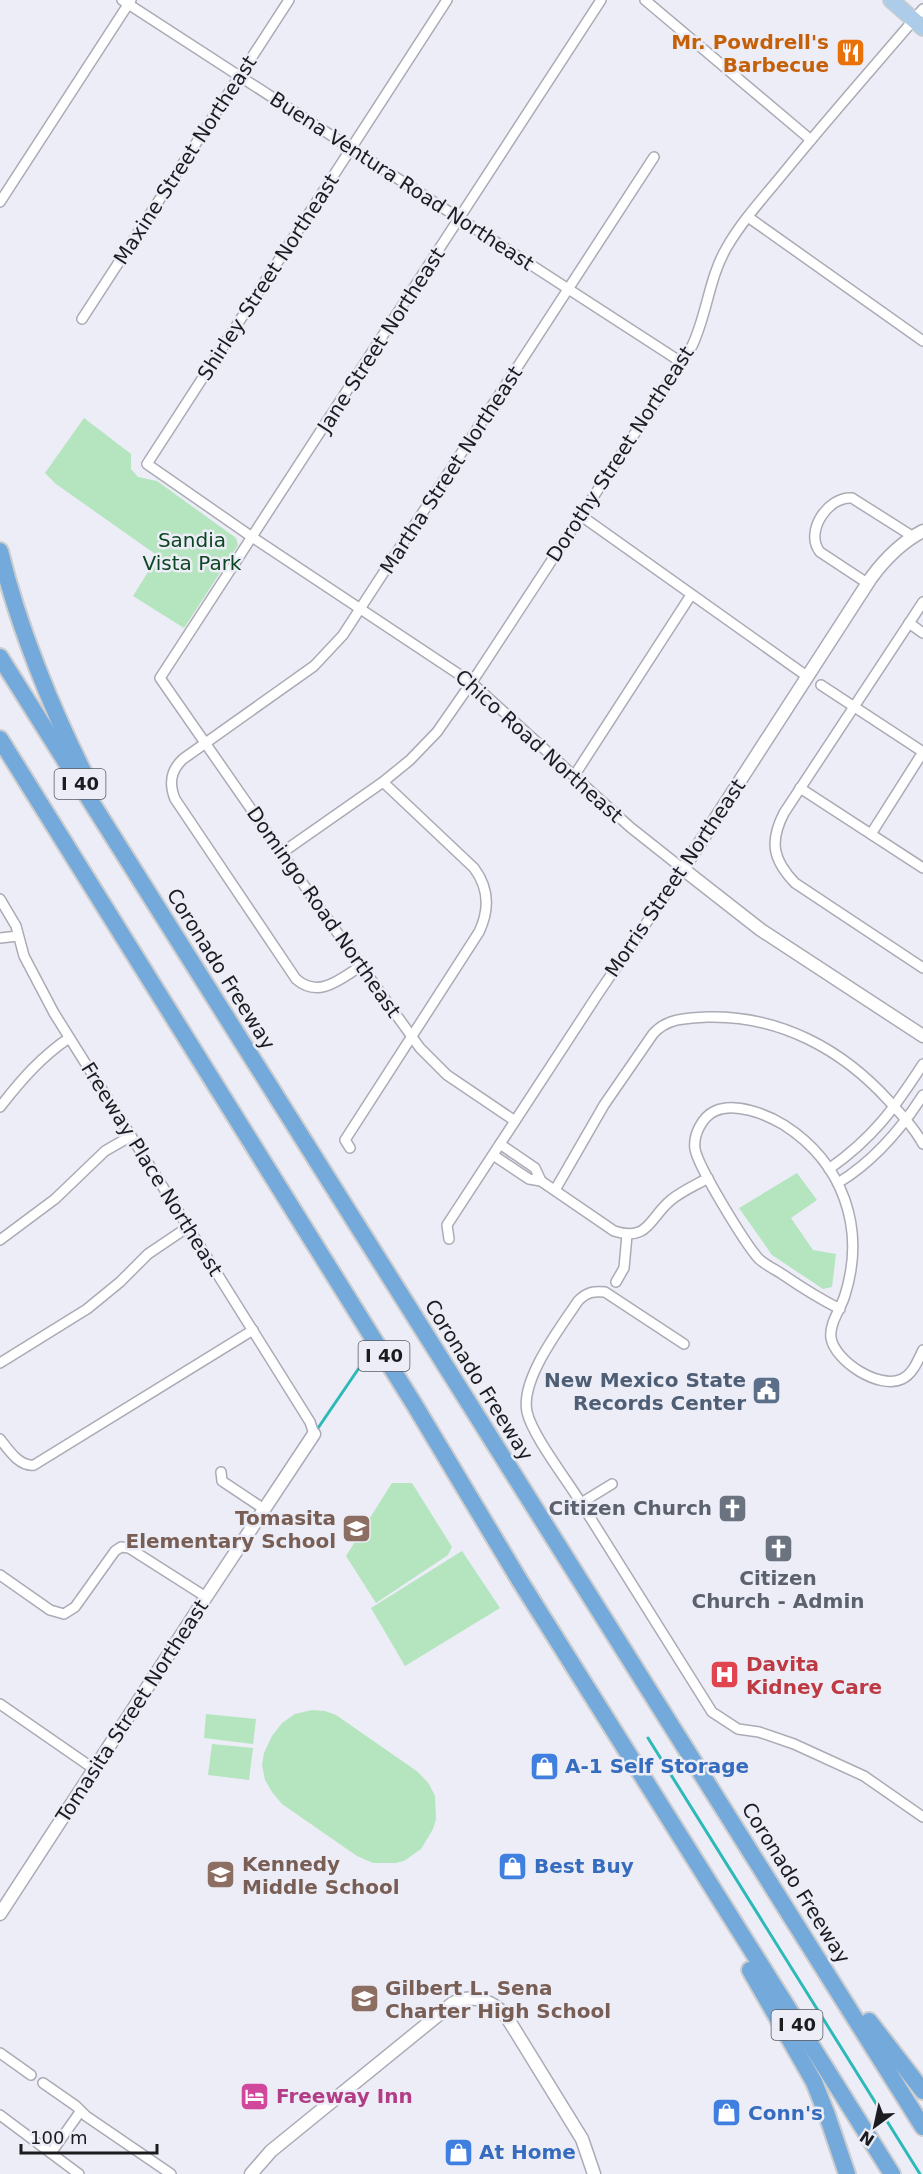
<svg xmlns="http://www.w3.org/2000/svg" width="923" height="2174" viewBox="0 0 923 2174" font-family="'DejaVu Sans',sans-serif">
<style>
.green{fill:#b4e5be}
.lines{fill:none;stroke-linecap:round;stroke-linejoin:round}
.stream{stroke:#2eb9b9;stroke-width:3}
.minor-casing{stroke:#ababb5;stroke-width:12}
.tertiary-casing{stroke:#ababb5;stroke-width:15}
.primary-casing{stroke:#cdcdce;stroke-width:18}
.motorway-casing{stroke:#cdcdce;stroke-width:20}
.minor{stroke:#fff;stroke-width:9}
.tertiary{stroke:#fff;stroke-width:12}
.primary{stroke:#accce9;stroke-width:15}
.motorway{stroke:#74aadb;stroke-width:16}
.labels{text-anchor:middle;stroke-width:5;stroke-linejoin:round;paint-order:stroke}
.shield{fill:#ecedf7;stroke:#5a5b60;stroke-width:1.5}
.shield-label{font-size:18px;font-weight:bold;fill:#1b1c1f}
.food-label{font-size:20px;font-weight:bold;fill:#c56008;stroke:#ecedf7;text-anchor:end}
.street-label{font-size:20px;fill:#1b1c1f;stroke:#ecedf7}
.park-label{font-size:20px;fill:#0d4622;stroke:#ecedf7}
.service-label{font-size:20px;font-weight:bold;fill:#4e5e75;stroke:#ecedf7;text-anchor:end}
.worship-label{font-size:20px;font-weight:bold;fill:#5b616d;stroke:#ecedf7;text-anchor:end}
.education-label{font-size:20px;font-weight:bold;fill:#785e54;stroke:#ecedf7;text-anchor:start}
.health-label{font-size:20px;font-weight:bold;fill:#be3a42;stroke:#ecedf7;text-anchor:start}
.shop-label{font-size:20px;font-weight:bold;fill:#366cbe;stroke:#ecedf7;text-anchor:start}
.hotel-label{font-size:20px;font-weight:bold;fill:#b23c85;stroke:#ecedf7;text-anchor:start}
</style>
<rect width="100%" height="100%" fill="#ecedf7"/>
<!-- green -->
<g class="green">
<polygon points="84,418 131,454 131,469 138,477 157,481 236,538 238,545 184,628 133,596 158,556 56,484 45,473"/>
<polygon points="797,1173 817,1200 791,1218 813,1250 836,1254 832,1287 823,1289 772,1255 739,1208"/>
<polygon points="392,1483 412,1483 452,1547 448,1555 376,1603 346,1556"/>
<polygon points="462,1551 500,1608 405,1666 371,1608"/>
<polygon points="312,1710 325,1711 336,1715 418,1772 429,1784 435,1796 436,1819 433,1829 421,1849 404,1861 396,1863 373,1863 357,1856 282,1804 272,1792 265,1780 262,1765 264,1753 272,1736 282,1723 295,1714"/>
<polygon points="206,1714 256,1719 253,1744 204,1738"/>
<polygon points="212,1744 253,1748 249,1780 208,1775"/>
</g>
<g class="lines">
<!-- stream -->
<g class="stream">
<polyline points="316,1431 359,1368"/>
<polyline points="648,1738 920,2174"/>
</g>
<defs>
<g id="minor">
<polyline points="122,0 681,362"/>
<polyline points="447,0 147,464 252,537 472,683 630,827 683,869 598,994 447,1225 449,1239"/>
<polyline points="645,0 811,140"/>
<polyline points="0,202 131,0"/>
<polyline points="748,217 923,341"/>
<polyline points="82,319 289,0"/>
<polyline points="580,515 808,677"/>
<path d="M867,583L820,552C804,532 828,496 852,498L912,536"/>
<path d="M923,602L784,813C769,842 773,860 795,883L923,968"/>
<polyline points="909,623 923,633"/>
<polyline points="821,685 923,752 871,834"/>
<polyline points="574,776 691,595"/>
<polyline points="800,788 923,868"/>
<path d="M283,852L383,782L410,760L437,732L478,673L692,346C707,315 709,277 727,247C743,219 766,195 786,170C830,116 877,63 923,9"/>
<polyline points="0,899 16,926 24,956 54,1013 310,1422 314,1434"/>
<polyline points="0,938 18,936"/>
<path d="M361,966C340,979 319,999 296,979L175,799C169,784 170,771 183,759L314,666L343,635L654,157"/>
<path d="M0,1107C21,1080 41,1057 69,1038"/>
<polyline points="515,1121 447,1075 420,1048 324,914 160,678 601,0"/>
<polyline points="500,1144 535,1168 541,1181"/>
<path d="M350,1148L345,1140L479,932C490,909 489,888 474,868L383,782"/>
<path d="M493,1155L529,1179L541,1181L614,1231C649,1242 649,1218 671,1200C682,1191 696,1185 708,1178"/>
<path d="M829,1169C874,1137 893,1110 923,1064"/>
<path d="M838,1183C874,1161 900,1131 923,1095"/>
<path d="M555,1190L604,1105L653,1034C667,1018 687,1018 707,1017C779,1015 842,1049 889,1101C902,1115 914,1128 923,1144"/>
<polyline points="0,1240 55,1199 105,1151 131,1136"/>
<polyline points="616,1282 624,1268 627,1235"/>
<path d="M840,1309C820,1299 801,1287 782,1274C774,1269 766,1265 759,1259C746,1245 698,1167 695,1149C693,1135 702,1117 715,1111C735,1102 766,1114 784,1125C843,1163 866,1228 845,1295C841,1309 829,1323 831,1338C835,1361 879,1390 902,1379C913,1374 918,1360 923,1350"/>
<polyline points="0,1363 87,1309 120,1282 148,1254 188,1227"/>
<path d="M0,1439C8,1449 19,1467 34,1465L253,1330"/>
<polyline points="221,1472 222,1481 264,1509"/>
<polyline points="612,1484 581,1503 712,1712 738,1729 759,1732 794,1744 864,1776 923,1817"/>
<path d="M581,1503C567,1480 532,1435 527,1412C520,1379 561,1327 578,1301C587,1292 593,1291 605,1292L684,1344"/>
<polyline points="0,1575 50,1610 64,1614 75,1607 115,1551 121,1547 129,1548 206,1597"/>
<polyline points="0,1704 94,1769"/>
<polyline points="0,2053 31,2075"/>
<polyline points="43,2083 76,2106 86,2116 171,2174"/>
<polyline points="0,2115 79,2174"/>
<polyline points="51,2153 80,2112"/>
</g>
<g id="tertiary">
<path d="M923,531C902,542 885,559 871,578L683,869L761,930L923,1036"/>
<polyline points="0,1914 206,1597 314,1434"/>
<path d="M251,2174L271,2151L453,2003C473,1993 495,2001 508,2019L582,2139L594,2174"/>
</g>
<polyline id="primary" points="891,0 923,28"/>
<g id="motorway">
<path d="M0,551C18,626 52,710 87,779"/>
<path d="M0,657C307,1148 617,1635 923,2127"/>
<polyline points="0,739 414,1404 520,1581 892,2174"/>
<polyline points="750,1970 814,2082 827,2115 847,2174"/>
<polyline points="869,2021 923,2091"/>
</g>
</defs>
<!-- minor casing -->
<use href="#minor" class="minor-casing"/>
<!-- tertiary casing -->
<use href="#tertiary" class="tertiary-casing"/>
<!-- primary casing -->
<use href="#primary" class="primary-casing"/>
<!-- motorway casing -->
<use href="#motorway" class="motorway-casing"/>
<!-- minor -->
<use href="#minor" class="minor"/>
<!-- tertiary -->
<use href="#tertiary" class="tertiary"/>
<!-- primary -->
<use href="#primary" class="primary"/>
<!-- motorway -->
<use href="#motorway" class="motorway"/>
</g>
<!-- icons -->
<defs>
<symbol id="restaurant-square" viewBox="-11 -11 22 22"><rect x="-9" y="-9" width="18" height="18" rx="4" fill="#e8710a" stroke="#ecedf7"/><path d="M-5-6h1v4h1v-4h1v4h1v-4h1v5L-1.5 .5V6h-2V.5L-5-1ZM5-6V6H3V1.5H1.5Q1.5-4 5-6Z" fill="#fff"/></symbol>
<symbol id="civic-square" viewBox="-11 -11 22 22"><rect x="-9" y="-9" width="18" height="18" rx="4" fill="#5c6f8a" stroke="#ecedf7"/><path d="M-.6-6.5H3V-4.5H.6V-3L4-1V1h2V6H-6V1h2V-1L-.6-3ZM-1.2 2.5V6h2.4V2.5Z" fill="#fff"/></symbol>
<symbol id="church-square" viewBox="-11 -11 22 22"><rect x="-9" y="-9" width="18" height="18" rx="4" fill="#6b7280" stroke="#ecedf7"/><path d="M-1.2-6h2.4v3.5h3.3v2.4h-3.3V6h-2.4V-.1h-3.3v-2.4h3.3Z" fill="#fff"/></symbol>
<symbol id="school-square" viewBox="-11 -11 22 22"><rect x="-9" y="-9" width="18" height="18" rx="4" fill="#8d6e63" stroke="#ecedf7"/><path d="M0-5L7-2L0 1L-7-2ZM-4 1L0 2.5L4 1V4Q0 6-4 4Z" fill="#fff"/></symbol>
<symbol id="hospital-square" viewBox="-11 -11 22 22"><rect x="-9" y="-9" width="18" height="18" rx="4" fill="#e0444e" stroke="#ecedf7"/><path d="M-5-5h3v3.5h4V-5h3V5h-3V1.5h-4V5h-3Z" fill="#fff"/></symbol>
<symbol id="shop-square" viewBox="-11 -11 22 22"><rect x="-9" y="-9" width="18" height="18" rx="4" fill="#3f7fe0" stroke="#ecedf7"/><path d="M-5-2.5h2.3a2.7 3.5 0 0 1 5.4 0H5L5.5 6h-11ZM-1.5-2.5h3a1.5 2.3 0 0 0-3 0Z" fill="#fff"/></symbol>
<symbol id="hotel-square" viewBox="-11 -11 22 22"><rect x="-9" y="-9" width="18" height="18" rx="4" fill="#d1479c" stroke="#ecedf7"/><path d="M-6-4.5h1.5V1H6V5H4.5V3h-9V5H-6ZM-4 0a1.8 1.8 0 1 1 3.6 0ZM.5 0V-2.5h3Q6-2.5 6 0Z" fill="#fff"/></symbol>
</defs>
<g fill-rule="evenodd">
<use href="#restaurant-square" x="834" y="36" width="33" height="33"/>
<use href="#civic-square" x="750" y="1374" width="33" height="33"/>
<use href="#church-square" x="716" y="1492" width="33" height="33"/>
<use href="#school-square" x="340" y="1512" width="33" height="33"/>
<use href="#church-square" x="762" y="1532" width="33" height="33"/>
<use href="#hospital-square" x="708" y="1658" width="33" height="33"/>
<use href="#shop-square" x="528" y="1750" width="33" height="33"/>
<use href="#shop-square" x="496" y="1850" width="33" height="33"/>
<use href="#school-square" x="204" y="1858" width="33" height="33"/>
<use href="#school-square" x="348" y="1982" width="33" height="33"/>
<use href="#hotel-square" x="238" y="2080" width="33" height="33"/>
<use href="#shop-square" x="710" y="2096" width="33" height="33"/>
<use href="#shop-square" x="442" y="2136" width="33" height="33"/>
</g>
<g class="labels">
<!-- shield labels -->
<g class="shield">
<rect x="54.5" y="769" width="51" height="30" rx="4.5"/>
<rect x="358.5" y="1341" width="51" height="30" rx="4.5"/>
<rect x="771.5" y="2010" width="51" height="30" rx="4.5"/>
</g>
<g class="shield-label">
<text x="80" y="790">I 40</text>
<text x="384" y="1362">I 40</text>
<text x="797" y="2031">I 40</text>
</g>
<!-- food labels -->
<g class="food-label">
<text x="829" y="49">Mr. Powdrell's<tspan x="829" dy="23">Barbecue</tspan></text>
</g>
<!-- street labels -->
<g class="street-label">
<text transform="translate(185 160) rotate(-57)" y="7">Maxine Street Northeast</text>
<text transform="translate(402 181) rotate(33)" y="7">Buena Ventura Road Northeast</text>
<text transform="translate(268 277) rotate(-57)" y="7">Shirley Street Northeast</text>
<text transform="translate(381 340) rotate(-57)" y="7">Jane Street Northeast</text>
<text transform="translate(620 454) rotate(-57)" y="7">Dorothy Street Northeast</text>
<text transform="translate(451 470) rotate(-57)" y="7">Martha Street Northeast</text>
<text transform="translate(539 746) rotate(42)" y="7">Chico Road Northeast</text>
<text transform="translate(675 878) rotate(-56)" y="7">Morris Street Northeast</text>
<text transform="translate(324 912) rotate(55)" y="7">Domingo Road Northeast</text>
<text transform="translate(221 969) rotate(58)" y="7">Coronado Freeway</text>
<text transform="translate(152 1169) rotate(58)" y="7">Freeway Place Northeast</text>
<text transform="translate(479 1380) rotate(58)" y="7">Coronado Freeway</text>
<text transform="translate(132 1711) rotate(-57)" y="7">Tomasita Street Northeast</text>
<text transform="translate(796 1883) rotate(58)" y="7">Coronado Freeway</text>
</g>
<!-- park labels -->
<g class="park-label">
<text x="192" y="547">Sandia<tspan x="192" dy="23">Vista Park</tspan></text>
</g>
<!-- service labels -->
<g class="service-label">
<text x="746" y="1387">New Mexico State<tspan x="746" dy="23">Records Center</tspan></text>
</g>
<!-- worship labels -->
<g class="worship-label">
<text x="712" y="1515">Citizen Church</text>
<text x="778" y="1585" text-anchor="middle">Citizen<tspan x="778" dy="23">Church - Admin</tspan></text>
</g>
<!-- education labels -->
<g class="education-label">
<text x="336" y="1525" text-anchor="end">Tomasita<tspan x="336" dy="23">Elementary School</tspan></text>
<text x="242" y="1871">Kennedy<tspan x="242" dy="23">Middle School</tspan></text>
<text x="385" y="1995">Gilbert L. Sena<tspan x="385" dy="23">Charter High School</tspan></text>
</g>
<!-- health labels -->
<g class="health-label">
<text x="746" y="1671">Davita<tspan x="746" dy="23">Kidney Care</tspan></text>
</g>
<!-- shop labels -->
<g class="shop-label">
<text x="565" y="1773">A-1 Self Storage</text>
<text x="534" y="1873">Best Buy</text>
<text x="748" y="2120">Conn's</text>
<text x="479" y="2159">At Home</text>
</g>
<!-- hotel labels -->
<g class="hotel-label">
<text x="276" y="2103">Freeway Inn</text>
</g>
</g>
<!-- north arrow -->
<g transform="translate(875 2126) rotate(213)" stroke="#ecedf7" stroke-width="4.5" paint-order="stroke">
<path d="M0-4.5L10 22L0 15L-10 22Z" fill="#1b1c1f"/>
<text y="-9" font-size="16" font-weight="bold" text-anchor="middle" fill="#1b1c1f">N</text>
</g>
<!-- scale -->
<path d="M21 2144v9h136v-9" fill="none" stroke="#1b1c1f" stroke-width="3"/>
<text x="30" y="2144" font-size="18" fill="#1b1c1f" stroke="#ecedf7" stroke-width="4.5" paint-order="stroke">100 m</text>
</svg>
